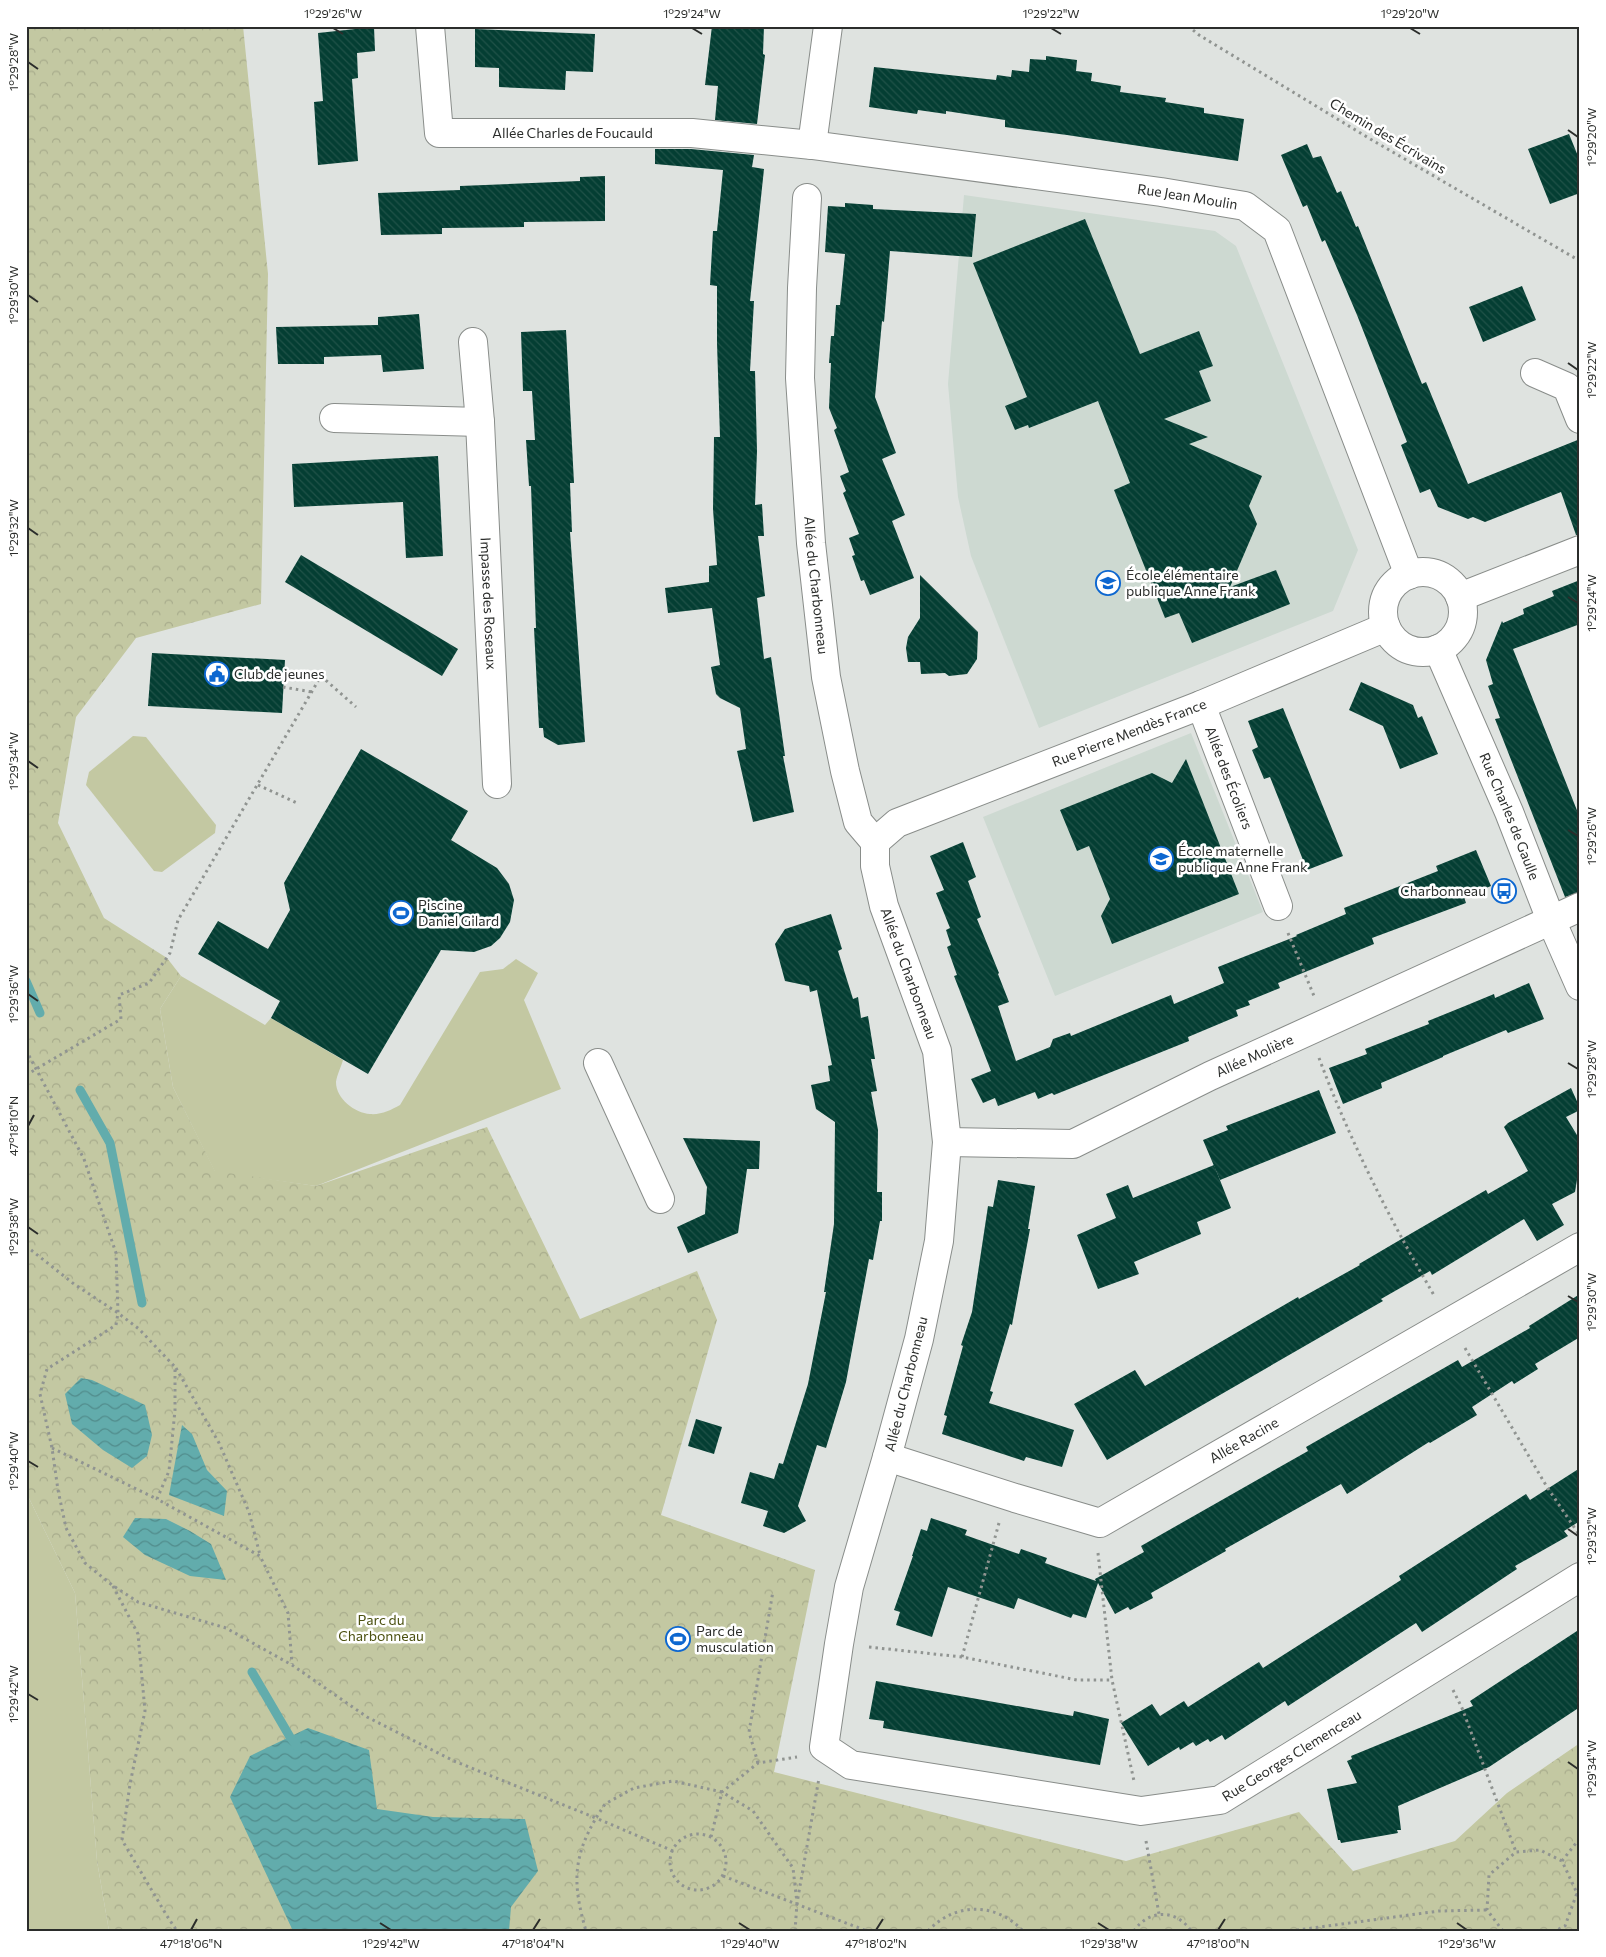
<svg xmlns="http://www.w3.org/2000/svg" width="1606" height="1957" viewBox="0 0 1606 1957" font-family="Commissioner,sans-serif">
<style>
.built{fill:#cdd9d1}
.grass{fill:#c3c8a2}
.park{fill:url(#park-crowns)}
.water{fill:url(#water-waves)}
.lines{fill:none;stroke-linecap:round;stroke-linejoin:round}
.stream{stroke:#62acac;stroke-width:9}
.building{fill:url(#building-back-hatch)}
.street-casing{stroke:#898d8a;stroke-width:30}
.path{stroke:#909491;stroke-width:3;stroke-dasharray:2.5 4;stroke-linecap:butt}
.street{stroke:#fff;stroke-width:28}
.ticks{fill:none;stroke:#2b2d2b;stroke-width:2}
.labels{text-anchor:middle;stroke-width:5;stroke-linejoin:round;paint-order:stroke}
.street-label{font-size:14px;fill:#2b2d2b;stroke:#fff}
.poi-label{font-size:14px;fill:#2b2d2b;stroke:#fff;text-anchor:start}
.park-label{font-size:14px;fill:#4c5111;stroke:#fff}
.neatline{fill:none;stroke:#2b2d2b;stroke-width:2}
.ticks-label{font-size:12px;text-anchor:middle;fill:#2b2d2b}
</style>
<defs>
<pattern id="park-crowns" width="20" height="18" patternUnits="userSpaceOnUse" patternTransform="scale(1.25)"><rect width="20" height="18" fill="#c3c8a2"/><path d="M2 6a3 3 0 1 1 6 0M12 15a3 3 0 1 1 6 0" fill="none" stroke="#a8ac8c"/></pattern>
<pattern id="water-waves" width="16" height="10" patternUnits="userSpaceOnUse" patternTransform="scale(1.25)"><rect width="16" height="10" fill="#62acac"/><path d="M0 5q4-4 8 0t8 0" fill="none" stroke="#518c8c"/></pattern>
<pattern id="building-back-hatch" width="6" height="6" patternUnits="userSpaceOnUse" patternTransform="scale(1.25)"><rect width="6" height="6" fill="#043e33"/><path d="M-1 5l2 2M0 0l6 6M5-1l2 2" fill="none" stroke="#205248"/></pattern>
</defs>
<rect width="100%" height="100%" fill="#dfe3e0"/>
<!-- built -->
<g class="built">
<polygon points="964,195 1215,231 1236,246 1358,550 1333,611 1039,728 971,556 958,497 948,384"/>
<polygon points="1191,733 1263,912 1055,996 983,817"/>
</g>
<!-- grass -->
<g class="grass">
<polygon points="133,736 146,737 216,825 215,833 162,872 154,871 86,785 89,772"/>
<path d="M516,959L538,973L524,1000L561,1089L316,1186L215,1172L173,1087L160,1009L181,976L265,1025L271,1018L343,1060C341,1067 337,1075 336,1082C336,1099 355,1113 370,1114C381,1115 391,1110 400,1105L480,972L503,969Z"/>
<polygon points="26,1492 75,1593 97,1861 109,1931 26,1931"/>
</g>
<!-- park -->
<polygon class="park" points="26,26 243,26 268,274 261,604 136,638 76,717 58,823 104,918 167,958 181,976 160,1009 173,1087 215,1171 316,1186 487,1127 580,1319 697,1271 717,1320 661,1515 815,1570 774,1772 1126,1861 1299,1812 1353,1871 1455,1841 1507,1793 1580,1743 1580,1931 109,1931 97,1861 75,1593 26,1492"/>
<!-- water -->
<g class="water">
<polygon points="81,1378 92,1380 145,1405 152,1435 147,1456 132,1468 103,1450 72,1424 65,1394"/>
<polygon points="182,1425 192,1434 207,1470 227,1491 224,1516 169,1495"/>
<polygon points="135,1518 166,1519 190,1531 211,1544 226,1580 190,1576 145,1555 123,1537"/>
<polygon points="308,1728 369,1750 377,1809 433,1817 525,1819 538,1871 511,1907 509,1931 293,1931 230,1797 250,1756"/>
</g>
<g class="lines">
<!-- stream -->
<g class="stream">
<polyline points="26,981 40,1013"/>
<polyline points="80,1090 110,1143 142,1303"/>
<polyline points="252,1672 290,1737 297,1746"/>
</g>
</g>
<!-- building -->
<g class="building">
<polygon points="712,26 764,26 763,54 765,55 757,124 715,120 718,86 705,85"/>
<polygon points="374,27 375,51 357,53 358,78 352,79 358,161 318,165 314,102 323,101 318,33"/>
<polygon points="475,29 595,34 593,72 566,71 565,90 499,87 499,68 475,67"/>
<polygon points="1046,56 1077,60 1076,71 1092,73 1091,81 1121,86 1120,92 1166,98 1165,102 1204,108 1204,113 1244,119 1238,161 1067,135 1005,127 1005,120 946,111 946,114 918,110 917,114 869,107 874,67 996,80 997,75 1011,77 1012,70 1029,72 1030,59 1046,60"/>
<polygon points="1569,134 1580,161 1580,193 1550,204 1528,149"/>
<polygon points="1307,144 1313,158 1321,156 1337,193 1341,191 1356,227 1358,226 1422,384 1426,382 1468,484 1580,439 1580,535 1576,535 1561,492 1485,522 1473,517 1468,519 1438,507 1430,489 1420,493 1401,445 1407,442 1357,315 1325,240 1322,242 1307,205 1303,207 1281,155"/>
<polygon points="655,149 691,149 754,155 752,167 764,169 750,301 754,301 750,371 755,371 757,451 755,505 762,504 764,536 758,536 765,596 757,598 764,659 771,657 785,756 783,756 794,812 753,822 737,751 746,749 740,708 720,698 716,694 711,667 720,665 712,608 668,613 665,588 709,582 709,566 717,565 713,509 714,437 720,437 717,343 717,286 710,285 713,231 717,231 723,170 655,164"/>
<polygon points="605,176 605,221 524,222 524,227 442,228 442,234 381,235 378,193 460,190 460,186 580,181 580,177"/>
<polygon points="845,203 873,205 873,209 976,214 972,257 890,251 884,322 882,321 875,397 896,453 882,459 905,515 892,521 914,578 870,595 864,580 861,581 852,556 855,555 849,538 859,534 843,493 846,491 840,476 849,472 834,430 837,428 829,408 831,363 829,363 831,336 834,336 836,305 840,305 845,254 825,252 828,206 845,207"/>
<polygon points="1085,219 1140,354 1199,331 1213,366 1199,371 1211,401 1164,419 1208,437 1189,444 1262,476 1249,506 1257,524 1230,587 1276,570 1290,604 1192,643 1179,613 1165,618 1114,490 1130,483 1098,401 1029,428 1028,425 1015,430 1005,406 1027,397 973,263"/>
<polygon points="1522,286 1536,320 1483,342 1469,307"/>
<polygon points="419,314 424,369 383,372 381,355 324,357 324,364 278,364 276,327 378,325 378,317"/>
<polygon points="566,330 574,483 570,483 572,532 570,532 585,742 558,745 544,737 543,728 539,728 534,628 536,628 531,486 529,486 526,440 535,440 532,391 523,391 521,332"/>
<polygon points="438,456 443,556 406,558 403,502 294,507 292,464"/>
<polygon points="301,555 458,649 442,676 285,582"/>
<polygon points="920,575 978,632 977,659 967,674 949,676 945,673 921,674 920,662 908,662 906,648 908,637 920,618"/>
<polygon points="1580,580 1580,624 1513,649 1580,818 1580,892 1565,897 1495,719 1500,718 1488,686 1493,684 1486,660 1502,621 1503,623 1524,614 1523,609 1554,596 1552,591"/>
<polygon points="152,653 285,660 282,713 148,706"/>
<polygon points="1361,682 1413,705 1418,718 1422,716 1438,754 1400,769 1383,726 1349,710"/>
<polygon points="1283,708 1343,856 1307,870 1270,777 1264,779 1252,750 1258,747 1248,721"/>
<polygon points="361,749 468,811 451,840 497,868 509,884 514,900 510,922 500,938 491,946 474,952 441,950 368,1074 271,1018 280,1001 198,954 218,921 268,949 290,910 284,883"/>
<polygon points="1186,759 1239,894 1112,944 1101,916 1110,899 1089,846 1077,851 1060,810 1152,773 1172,783"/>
<polygon points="963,842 976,877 968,881 981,917 977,919 999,973 998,974 1009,1002 998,1006 1016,1061 1050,1047 1053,1039 1070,1033 1071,1036 1171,995 1174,1004 1224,983 1218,967 1297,936 1296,935 1346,914 1344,908 1438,871 1436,866 1476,850 1491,886 1464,897 1466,903 1372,938 1374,944 1278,983 1280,988 1248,1001 1250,1005 1236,1010 1238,1016 1188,1037 1189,1041 1054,1095 1052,1093 1038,1099 1035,1092 998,1106 995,1098 983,1103 971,1079 991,1071 954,976 957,975 947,947 951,945 946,930 950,928 936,893 944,890 930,856"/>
<polygon points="831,914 842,949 838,951 853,999 858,997 861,1018 868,1016 875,1059 871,1059 877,1091 871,1092 878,1130 877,1192 882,1192 882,1221 880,1221 873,1260 869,1259 846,1382 826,1448 817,1445 798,1506 806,1521 784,1533 763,1526 768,1511 741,1503 750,1472 774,1479 779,1463 783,1464 808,1384 826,1292 824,1292 834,1224 835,1122 816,1109 811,1085 830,1081 828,1066 832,1065 817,990 810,992 809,986 785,981 775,944 785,929"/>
<polygon points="1529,983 1544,1019 1508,1033 1506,1030 1443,1056 1443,1057 1381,1083 1382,1088 1343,1104 1329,1068 1367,1054 1365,1049 1429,1024 1428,1021 1465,1006 1494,994 1495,998"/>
<polygon points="1571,1088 1580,1108 1580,1110 1566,1117 1580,1140 1580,1161 1575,1192 1552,1204 1564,1225 1537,1241 1524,1219 1432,1275 1430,1271 1381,1299 1383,1301 1107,1460 1074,1404 1135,1370 1145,1386 1298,1297 1299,1299 1360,1265 1359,1264 1393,1244 1486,1190 1488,1194 1528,1171 1504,1127 1508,1123"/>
<polygon points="1319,1090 1336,1133 1220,1180 1203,1140 1228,1130 1226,1126"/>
<polygon points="683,1138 760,1141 759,1169 747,1169 738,1233 688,1253 677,1227 705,1214 707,1187"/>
<polygon points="1214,1165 1231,1208 1197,1222 1201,1234 1134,1262 1139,1274 1098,1289 1077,1235 1116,1218 1106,1194 1128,1185 1133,1198"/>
<polygon points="998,1180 1035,1186 1028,1229 1030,1229 1012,1325 1010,1324 990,1391 993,1392 989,1403 1074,1430 1062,1467 1026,1457 1024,1461 942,1434 947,1416 944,1415 963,1346 961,1345 972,1312 988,1206 993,1207"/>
<polygon points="1580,1294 1580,1337 1535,1364 1538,1369 1514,1384 1512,1381 1472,1407 1477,1415 1430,1443 1429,1442 1347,1494 1341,1484 1225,1549 1226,1551 1151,1593 1153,1598 1130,1610 1128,1607 1115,1614 1098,1583 1086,1618 1073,1614 1071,1618 1018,1598 1014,1609 948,1587 932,1637 896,1625 900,1612 894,1610 913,1556 912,1556 921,1529 927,1531 931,1518 967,1530 965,1535 1019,1554 1021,1549 1047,1558 1045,1563 1096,1581 1095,1579 1144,1552 1141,1546 1308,1451 1306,1447 1458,1360 1462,1367 1530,1328 1529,1326"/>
<polygon points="696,1419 722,1427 714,1454 688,1446"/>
<polygon points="1580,1468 1580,1521 1564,1531 1568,1536 1515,1566 1517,1569 1422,1632 1416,1623 1288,1706 1285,1701 1225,1740 1222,1735 1210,1742 1208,1739 1196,1746 1193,1742 1180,1750 1179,1747 1148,1766 1121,1723 1152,1704 1160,1716 1184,1701 1188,1707 1259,1662 1263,1668 1401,1580 1399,1576 1526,1494 1530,1500"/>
<polygon points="1580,1629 1580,1707 1489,1767 1398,1806 1401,1830 1397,1830 1398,1833 1341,1843 1340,1840 1338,1840 1327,1789 1357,1783 1347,1761 1352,1759 1351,1756 1473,1706 1470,1701"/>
<polygon points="876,1681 1073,1716 1074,1711 1109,1719 1100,1765 883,1728 884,1721 869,1719"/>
</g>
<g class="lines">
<defs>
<g id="street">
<path id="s1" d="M430,26L439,133H692L812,145L1161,192L1245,206L1277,230L1409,575"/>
<polyline points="812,145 828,26"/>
<path id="s2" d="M807,198L802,288L800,378L811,543L826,677L845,771L858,822L875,842V866L884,906L937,1051L947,1142L939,1241L919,1339L887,1457L849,1587L839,1644L824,1747L851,1765L1141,1811L1220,1800L1580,1577"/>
<path id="s3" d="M473,342L480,422L497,784"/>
<polyline points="1535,373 1567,387 1580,419"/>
<polyline points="334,418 480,422"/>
<circle cx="1423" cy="612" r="40"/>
<polyline points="1460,597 1580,550"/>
<path id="s4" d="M1438,649L1509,812L1551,920L1580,986"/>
<path id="s5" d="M1201,705L1278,906"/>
<path id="s6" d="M875,842L897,823L1201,705L1386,627"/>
<polyline points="598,1063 660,1199"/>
<path id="s7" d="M947,1142L1073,1144L1210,1076L1580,907"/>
<path id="s8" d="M887,1457L1015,1498L1100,1523L1580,1247"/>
</g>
</defs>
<!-- street casing -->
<use href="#street" class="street-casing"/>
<!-- path -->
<g class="path">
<polyline points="1188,26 1199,35 1372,140 1580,261"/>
<polyline points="283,687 312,692"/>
<polyline points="258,785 297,803"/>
<polyline points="1288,933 1314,996"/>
<polyline points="26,1050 84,1159 116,1253 118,1313 139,1329 175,1367 175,1410 169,1471 157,1499 260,1556 288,1613 292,1664"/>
<path d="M1319,1058C1350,1141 1390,1220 1435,1297"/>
<polyline points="26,1075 121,1019 119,995 149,983 170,953 178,920 321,676 356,707"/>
<path d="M26,1246L74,1284L118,1313L116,1325L47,1369L40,1394L52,1448L58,1490L66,1528L85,1563L112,1585L138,1602L226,1628L292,1665L367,1717L454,1761L596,1818C572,1859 573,1886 586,1931"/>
<polyline points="1465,1348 1547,1487 1580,1536"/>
<polyline points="176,1368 219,1443 249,1512 260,1555"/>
<polyline points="52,1448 157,1499"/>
<polyline points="1098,1553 1112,1680 1134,1781"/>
<polyline points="113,1586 138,1634 145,1711 130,1784 122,1840 167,1916 177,1931"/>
<polyline points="869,1647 962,1657 1077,1680 1112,1680"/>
<polyline points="962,1657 999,1523"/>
<polyline points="1453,1690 1462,1708 1516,1852"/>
<polyline points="758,1763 749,1732 773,1591"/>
<circle cx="698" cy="1862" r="28"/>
<polyline points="711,1837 722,1792 758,1763 797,1757"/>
<polyline points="1146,1841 1159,1914"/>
<polyline points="673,1851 596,1818 605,1804 634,1788 673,1781 722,1792 753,1811 793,1868 797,1903"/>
<polyline points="1562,1861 1580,1838"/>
<polyline points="723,1876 867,1931"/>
<polyline points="1577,1893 1580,1900"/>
<polyline points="795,1931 797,1903 819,1778"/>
<path d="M928,1931C955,1902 996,1902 1023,1931"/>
<path d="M1134,1931C1148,1909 1177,1909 1191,1931"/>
<polyline points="1290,1931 1439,1911 1487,1910"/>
<polyline points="1503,1931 1487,1910 1489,1875 1516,1852 1540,1850 1562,1861 1577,1893 1565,1926 1555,1931"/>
</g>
<!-- street -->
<use href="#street" class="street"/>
</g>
<!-- ticks -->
<path class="ticks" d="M333,28L343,34M692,28L702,34M1051,28L1061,34M1410,28L1420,34M28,62L38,69M1568,130L1578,137M28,295L38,302M1568,363L1578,370M28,528L38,535M1568,597L1578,603M28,761L38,768M1568,830L1578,836M28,994L38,1001M1568,1063L1578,1069M28,1126L34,1115M28,1227L38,1234M1568,1296L1578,1302M28,1461L38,1467M1568,1529L1578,1536M28,1694L38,1700M1568,1762L1578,1769M380,1923L391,1930M739,1923L750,1930M1098,1923L1109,1930M1457,1923L1467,1930M191,1930L197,1919M533,1930L540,1919M876,1930L883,1919M1218,1930L1225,1919"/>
<!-- icons -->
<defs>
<symbol id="school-ring" viewBox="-11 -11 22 22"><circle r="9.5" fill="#fff" stroke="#0d67d0" stroke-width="1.5"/><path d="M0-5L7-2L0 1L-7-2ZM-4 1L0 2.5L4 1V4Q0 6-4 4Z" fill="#0d67d0"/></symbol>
<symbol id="civic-ring" viewBox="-11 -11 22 22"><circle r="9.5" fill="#fff" stroke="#0d67d0" stroke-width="1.5"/><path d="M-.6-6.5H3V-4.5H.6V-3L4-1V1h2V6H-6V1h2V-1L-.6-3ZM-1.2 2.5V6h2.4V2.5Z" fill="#0d67d0"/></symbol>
<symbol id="bus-ring" viewBox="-11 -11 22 22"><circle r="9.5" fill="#fff" stroke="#0d67d0" stroke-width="1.5"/><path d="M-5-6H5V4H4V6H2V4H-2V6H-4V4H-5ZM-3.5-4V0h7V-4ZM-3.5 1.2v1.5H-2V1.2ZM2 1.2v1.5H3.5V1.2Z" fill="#0d67d0"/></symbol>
<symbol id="stadium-ring" viewBox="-11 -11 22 22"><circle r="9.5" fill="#fff" stroke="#0d67d0" stroke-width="1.5"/><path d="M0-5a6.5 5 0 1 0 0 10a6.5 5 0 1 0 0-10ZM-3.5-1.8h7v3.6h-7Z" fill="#0d67d0"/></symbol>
</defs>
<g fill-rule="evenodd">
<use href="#school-ring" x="1094" y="569" width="28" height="28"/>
<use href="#civic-ring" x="203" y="660" width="28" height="28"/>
<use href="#school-ring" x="1147" y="845" width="28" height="28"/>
<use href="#bus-ring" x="1490" y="877" width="28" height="28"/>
<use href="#stadium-ring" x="387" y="899" width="28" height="28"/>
<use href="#stadium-ring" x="664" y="1625" width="28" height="28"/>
</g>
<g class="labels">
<!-- street labels -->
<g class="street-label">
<text dy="5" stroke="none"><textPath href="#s1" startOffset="241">Allée Charles de Foucauld</textPath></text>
<text transform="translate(1388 136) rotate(31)" y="5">Chemin des Écrivains</text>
<text dy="5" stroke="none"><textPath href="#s1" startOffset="860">Rue Jean Moulin</textPath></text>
<text dy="5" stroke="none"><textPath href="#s2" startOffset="388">Allée du Charbonneau</textPath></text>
<text dy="5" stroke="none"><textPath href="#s3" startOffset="262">Impasse des Roseaux</textPath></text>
<text dy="5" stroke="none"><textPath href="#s6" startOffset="278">Rue Pierre Mendès France</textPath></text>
<text dy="5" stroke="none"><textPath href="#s5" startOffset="78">Allée des Écoliers</textPath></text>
<text dy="5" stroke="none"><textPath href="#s4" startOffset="182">Rue Charles de Gaulle</textPath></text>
<text dy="5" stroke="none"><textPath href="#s2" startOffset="792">Allée du Charbonneau</textPath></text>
<text dy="5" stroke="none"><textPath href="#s7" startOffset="328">Allée Molière</textPath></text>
<text transform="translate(906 1384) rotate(-76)" y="5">Allée du Charbonneau</text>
<text dy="5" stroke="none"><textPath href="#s8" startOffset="389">Allée Racine</textPath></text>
<text dy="5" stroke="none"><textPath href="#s2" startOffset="2075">Rue Georges Clemenceau</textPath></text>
</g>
<!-- poi labels -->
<g class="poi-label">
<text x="1126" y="580">École élémentaire<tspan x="1126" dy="16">publique Anne Frank</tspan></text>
<text x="234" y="679">Club de jeunes</text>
<text x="1178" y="856">École maternelle<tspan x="1178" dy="16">publique Anne Frank</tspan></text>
<text x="1486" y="896" text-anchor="end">Charbonneau</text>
<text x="418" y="910">Piscine<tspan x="418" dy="16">Daniel Gilard</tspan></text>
<text x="696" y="1636">Parc de<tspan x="696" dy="16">musculation</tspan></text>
</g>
<!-- park labels -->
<g class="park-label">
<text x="381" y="1625">Parc du<tspan x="381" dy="16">Charbonneau</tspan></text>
</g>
</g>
<!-- border -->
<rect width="1606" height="1957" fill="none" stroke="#ffffff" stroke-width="55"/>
<rect x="28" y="28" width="1550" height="1902" class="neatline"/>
<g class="ticks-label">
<text x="333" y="18">1°29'26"W</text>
<text x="692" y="18">1°29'24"W</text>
<text x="1051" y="18">1°29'22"W</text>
<text x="1410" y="18">1°29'20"W</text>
<text transform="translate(14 62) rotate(-90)" y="4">1°29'28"W</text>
<text transform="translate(1592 137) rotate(-90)" y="4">1°29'20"W</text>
<text transform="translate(14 295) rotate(-90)" y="4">1°29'30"W</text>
<text transform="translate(1592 370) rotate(-90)" y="4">1°29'22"W</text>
<text transform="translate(14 528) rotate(-90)" y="4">1°29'32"W</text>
<text transform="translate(1592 603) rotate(-90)" y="4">1°29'24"W</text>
<text transform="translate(14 761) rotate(-90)" y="4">1°29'34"W</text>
<text transform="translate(1592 836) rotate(-90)" y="4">1°29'26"W</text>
<text transform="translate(14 994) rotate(-90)" y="4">1°29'36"W</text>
<text transform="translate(1592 1069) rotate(-90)" y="4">1°29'28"W</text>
<text transform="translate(14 1126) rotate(-90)" y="4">47°18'10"N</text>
<text transform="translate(14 1227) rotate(-90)" y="4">1°29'38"W</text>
<text transform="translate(1592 1302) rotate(-90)" y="4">1°29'30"W</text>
<text transform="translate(14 1461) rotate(-90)" y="4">1°29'40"W</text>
<text transform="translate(1592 1536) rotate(-90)" y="4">1°29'32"W</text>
<text transform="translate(14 1694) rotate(-90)" y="4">1°29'42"W</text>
<text transform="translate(1592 1769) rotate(-90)" y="4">1°29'34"W</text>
<text x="191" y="1948">47°18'06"N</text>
<text x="391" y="1948">1°29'42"W</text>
<text x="533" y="1948">47°18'04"N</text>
<text x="750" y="1948">1°29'40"W</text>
<text x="876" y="1948">47°18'02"N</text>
<text x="1109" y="1948">1°29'38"W</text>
<text x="1218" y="1948">47°18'00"N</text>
<text x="1467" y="1948">1°29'36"W</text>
</g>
</svg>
